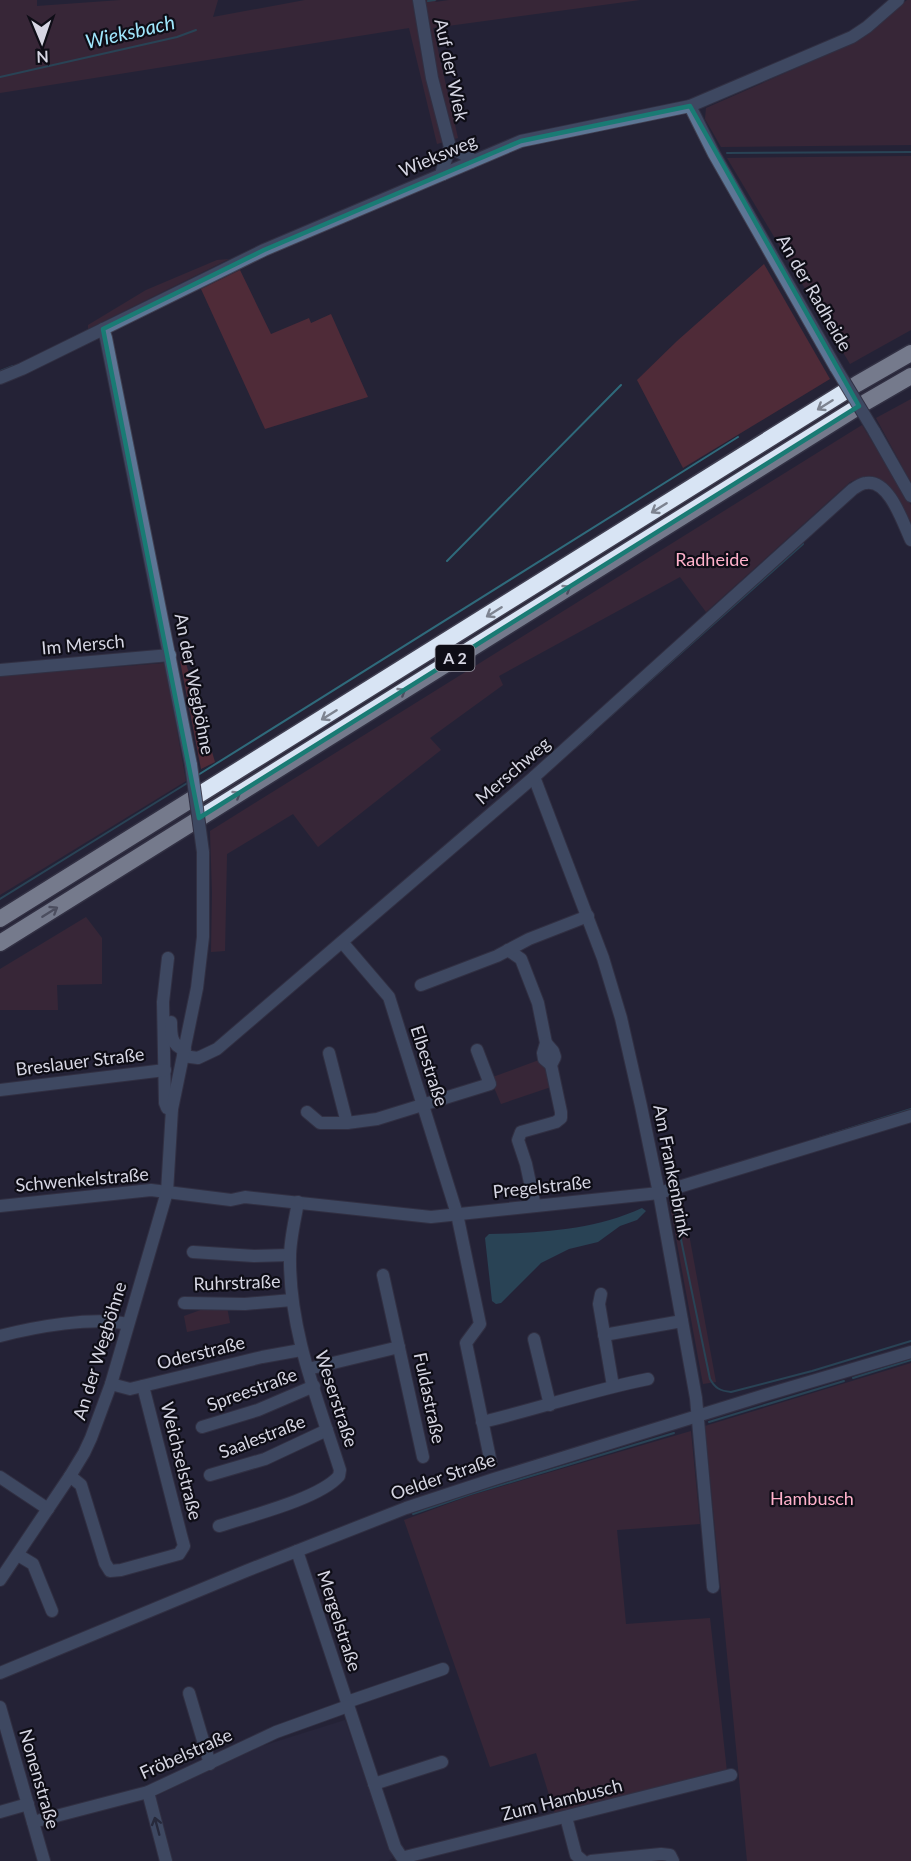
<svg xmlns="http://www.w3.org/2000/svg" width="911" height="1861" viewBox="0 0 911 1861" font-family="Lato,sans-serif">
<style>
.built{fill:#2d2a43}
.green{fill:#4f2b38}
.water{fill:#2f6a7b}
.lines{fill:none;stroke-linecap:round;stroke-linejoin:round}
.stream{stroke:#2f6a7b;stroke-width:2}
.minor-casing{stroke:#414052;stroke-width:14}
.highway-casing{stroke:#414052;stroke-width:19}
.minor{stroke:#5d7695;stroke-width:12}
.highway{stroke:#d8e4f4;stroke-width:16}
.minor-bridge-casing{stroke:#414052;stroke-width:14;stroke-linecap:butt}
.minor-bridge{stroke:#5d7695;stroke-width:12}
.oneway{stroke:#7d8390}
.oneway2{stroke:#2a3242}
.marked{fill:none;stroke:#197b74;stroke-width:4.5;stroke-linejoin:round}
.labels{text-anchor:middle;stroke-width:4.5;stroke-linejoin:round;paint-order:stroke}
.shield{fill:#0e0d16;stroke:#9a9aa6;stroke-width:1.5}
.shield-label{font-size:16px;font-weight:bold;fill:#d6d6e3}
.street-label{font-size:18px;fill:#d6d6e3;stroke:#0e0d16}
.park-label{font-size:18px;fill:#ffb1cb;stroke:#0e0d16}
.water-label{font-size:20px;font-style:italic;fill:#a0e7fd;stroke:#0e0d16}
</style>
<rect width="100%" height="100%" fill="#252336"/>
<!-- built -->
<polygon class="built" points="345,1720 393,1858 388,1861 172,1861 154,1801 156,1796 259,1747"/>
<!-- green -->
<g class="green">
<polygon points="0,0 37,0 37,6 121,0 218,0 213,17 305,0 437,0 435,2 449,0 640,0 433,28 458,138 437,144 409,28 0,93"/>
<polygon points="907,0 911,0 911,145 721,147 705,119 706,108 856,42"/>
<polygon points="911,156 911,330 850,364 727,158"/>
<polygon points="229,259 88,329 88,325 146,290 217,260"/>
<polygon points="764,264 830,379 683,468 637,380 677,341"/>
<polygon points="240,270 271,334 309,318 311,323 331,314 368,397 265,429 201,289"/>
<polygon points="911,399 911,483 876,418"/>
<path d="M862,425L911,505V530C897,501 889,464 850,482L706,612L680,577L499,676L503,685L430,738L441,750L318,847L293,814L227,854L225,951L211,952L212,893L210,831Z"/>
<polygon points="185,660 215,762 201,769 180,661"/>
<polygon points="165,663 186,781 0,895 0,676"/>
<polygon points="86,917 102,938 102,984 57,985 58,1010 0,1010 0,969"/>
<polygon points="539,1060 548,1069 551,1087 501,1104 490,1078"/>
<polygon points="682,1196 716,1382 703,1384 669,1200"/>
<polygon points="209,1307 227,1307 230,1323 187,1332 184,1316"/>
<polygon points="911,1363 911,1861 747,1861 705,1426"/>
<polygon points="691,1431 700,1524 617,1530 626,1624 710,1618 727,1772 555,1814 536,1753 490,1767 404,1520 472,1495"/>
</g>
<!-- water -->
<path class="water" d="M642,1208L646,1211L637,1220L620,1226L598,1242L569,1249L541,1263L501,1303L496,1304L492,1301L485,1238L489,1234C540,1233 594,1230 642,1208Z"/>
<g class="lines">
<!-- stream -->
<g class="stream">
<polyline points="428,1 435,0"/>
<polyline points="0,77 177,37 196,30"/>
<polyline points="727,153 911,152"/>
<polyline points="0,371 13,366"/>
<polyline points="447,561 621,385"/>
<polyline points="607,719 803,544"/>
<polyline points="575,748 593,732"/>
<polyline points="198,775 738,437"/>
<polyline points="0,899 189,782"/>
<polyline points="819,1138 911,1109"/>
<path d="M679,1193L674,1195L673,1201L710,1379C715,1388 720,1391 731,1392L812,1371L911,1341"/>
<polyline points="853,1378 911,1360"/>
<polyline points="709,1422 844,1381"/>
<polyline points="413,1514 471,1494 674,1433"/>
</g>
<defs>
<g id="minor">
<polyline points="419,0 432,78 450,147 442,171 443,174"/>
<polyline points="690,106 714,154 836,368"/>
<polyline points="450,147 470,158 471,162"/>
<polyline points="103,329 106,338 191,765"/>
<polyline points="0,378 22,369 264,250 521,141 690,106 852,37 867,27 898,0"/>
<polyline points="874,431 911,496"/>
<polyline points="0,670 170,655"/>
<polyline points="534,777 603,958 621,1018 641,1106 659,1193 696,1398 713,1587"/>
<polyline points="342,942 389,997 457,1214 480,1324 466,1343 491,1463"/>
<polyline points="508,950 521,959 538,1003 546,1043 543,1053 544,1059 551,1065"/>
<polyline points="168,958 163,1002 165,1103 167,1108 172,1109"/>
<polyline points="421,985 497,956 529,939 588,916"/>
<path d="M171,1022C171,1034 171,1046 185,1050"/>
<polyline points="329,1053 347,1123"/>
<path d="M183,1056L198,1058L217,1049L534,777L853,489C857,487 861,483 866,483C889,479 903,523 911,540"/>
<polyline points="0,1090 165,1070"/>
<polyline points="307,1112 320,1123 347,1123 377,1119 490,1084 477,1050"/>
<polyline points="0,1206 151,1190 231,1200 245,1197 431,1217 659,1193 911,1116"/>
<polyline points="535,1206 526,1164 518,1140 521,1132 556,1122 561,1118 561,1112 551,1065 555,1057 553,1051 546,1043"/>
<polyline points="193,1252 254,1256 290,1255"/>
<polyline points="383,1275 423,1457"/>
<polyline points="601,1294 599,1304 613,1386"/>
<polyline points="184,1303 245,1304 292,1300"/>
<polyline points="604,1335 682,1321"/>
<path d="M0,1336C34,1327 94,1316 128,1324"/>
<polyline points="534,1339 550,1405"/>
<polyline points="308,1369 399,1347"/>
<polyline points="111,1384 130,1389 262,1357 301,1350"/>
<path d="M482,1422C538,1409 592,1390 648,1379"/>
<polyline points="202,1427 258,1410 314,1386"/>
<polyline points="210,1475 265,1459 327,1430"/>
<polyline points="70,1476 81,1485 105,1563 110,1571 121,1570 179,1554 184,1546 181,1535 143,1386"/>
<polyline points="0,1477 48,1509"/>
<path d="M219,1526C249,1516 319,1499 339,1476L340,1470C318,1400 289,1331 290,1257C290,1239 295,1220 298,1202"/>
<polyline points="297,1551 395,1847 401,1856 405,1857 731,1775"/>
<polyline points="18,1555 33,1564 52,1611"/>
<polyline points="0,1580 70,1476 84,1453 91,1438 111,1384 167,1192 172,1109 197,988 203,937 203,852"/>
<polyline points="0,1673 246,1571 406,1508 494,1479 765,1395 911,1352"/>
<polyline points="189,1693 210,1764"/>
<polyline points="347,1702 443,1669"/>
<polyline points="0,1707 44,1861"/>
<polyline points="374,1784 442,1762"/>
<polyline points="148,1792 166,1861"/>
<polyline points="0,1812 28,1804"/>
<polyline points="566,1817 576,1855 583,1861"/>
<polyline points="33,1822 148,1792 276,1732 348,1706"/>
<polyline points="591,1861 661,1854 670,1855 673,1861"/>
</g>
<g id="highway">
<polyline points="0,919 857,384 911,353"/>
<polyline points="0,943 866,402 911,376"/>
</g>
</defs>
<!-- minor casing -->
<use href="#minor" class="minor-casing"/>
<!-- highway casing -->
<use href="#highway" class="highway-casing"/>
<!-- minor -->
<use href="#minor" class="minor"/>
<!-- highway -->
<use href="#highway" class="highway"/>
<defs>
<g id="minor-bridge">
<polyline points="836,368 874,431"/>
<polyline points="191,765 203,852"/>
</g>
</defs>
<!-- minor-bridge casing -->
<use href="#minor-bridge" class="minor-bridge-casing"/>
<!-- minor-bridge -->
<use href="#minor-bridge" class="minor-bridge"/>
</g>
<!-- one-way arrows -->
<defs><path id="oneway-shaft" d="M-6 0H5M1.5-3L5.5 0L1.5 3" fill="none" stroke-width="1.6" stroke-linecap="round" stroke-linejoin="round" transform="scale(1.5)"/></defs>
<g class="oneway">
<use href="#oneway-shaft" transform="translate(825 405) rotate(148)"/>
<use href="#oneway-shaft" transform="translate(659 508) rotate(148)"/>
<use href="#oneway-shaft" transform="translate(563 591) rotate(-32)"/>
<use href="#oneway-shaft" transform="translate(494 612) rotate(148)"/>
<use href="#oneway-shaft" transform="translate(398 694) rotate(-32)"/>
<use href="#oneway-shaft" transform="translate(329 715) rotate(148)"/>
<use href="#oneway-shaft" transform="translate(233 797) rotate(-32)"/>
<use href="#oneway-shaft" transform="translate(50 912) rotate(-32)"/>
</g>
<use class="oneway2" href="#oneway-shaft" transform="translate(157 1826) rotate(-105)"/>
<!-- marked area -->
<path d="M0 0H911V1861H0ZM690,106L859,406L199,818L103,329L264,250L521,141Z" fill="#252336" fill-opacity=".55" fill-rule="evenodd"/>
<path class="marked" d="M690,106L859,406L199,818L103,329L264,250L521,141Z"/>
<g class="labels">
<!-- shield labels -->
<rect class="shield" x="435.5" y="645" width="39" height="26" rx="4.5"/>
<g class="shield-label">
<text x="455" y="664">A 2</text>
</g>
<!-- street labels -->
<g class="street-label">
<text transform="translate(451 70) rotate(78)" y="6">Auf der Wiek</text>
<text transform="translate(438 156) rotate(-23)" y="6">Wieksweg</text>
<text transform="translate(814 293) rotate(60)" y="6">An der Radheide</text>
<text transform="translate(83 645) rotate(-5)" y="6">Im Mersch</text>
<text transform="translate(194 684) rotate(79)" y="6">An der Wegböhne</text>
<text transform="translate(513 771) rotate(-41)" y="6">Merschweg</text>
<text transform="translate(80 1062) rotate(-7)" y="6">Breslauer Straße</text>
<text transform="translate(429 1066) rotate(72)" y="6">Elbestraße</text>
<text transform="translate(672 1171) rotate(79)" y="6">Am Frankenbrink</text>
<text transform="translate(82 1180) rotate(-5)" y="6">Schwenkelstraße</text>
<text transform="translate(542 1187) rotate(-6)" y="6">Pregelstraße</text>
<text transform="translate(237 1283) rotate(-2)" y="6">Ruhrstraße</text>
<text transform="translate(100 1351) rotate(-73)" y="6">An der Wegböhne</text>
<text transform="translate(201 1353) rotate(-14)" y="6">Oderstraße</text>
<text transform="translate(252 1390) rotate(-20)" y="6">Spreestraße</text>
<text transform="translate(429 1398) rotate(78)" y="6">Fuldastraße</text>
<text transform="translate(336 1399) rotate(72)" y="6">Weserstraße</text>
<text transform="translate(262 1437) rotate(-21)" y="6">Saalestraße</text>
<text transform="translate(181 1461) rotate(76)" y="6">Weichselstraße</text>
<text transform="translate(443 1477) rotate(-19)" y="6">Oelder Straße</text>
<text transform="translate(339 1621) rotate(72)" y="6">Mergelstraße</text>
<text transform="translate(186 1754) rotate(-24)" y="6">Fröbelstraße</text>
<text transform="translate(39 1779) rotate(74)" y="6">Nonenstraße</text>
<text transform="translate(562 1800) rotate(-14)" y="6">Zum Hambusch</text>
</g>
<!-- park labels -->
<g class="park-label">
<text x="712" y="566">Radheide</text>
<text x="812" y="1505">Hambusch</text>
</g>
<!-- water labels -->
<g class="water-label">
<text transform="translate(130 32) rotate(-13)" y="7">Wieksbach</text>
</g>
</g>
<!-- north arrow -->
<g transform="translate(42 42) rotate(178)" stroke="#0e0d16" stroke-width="4.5" paint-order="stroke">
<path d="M0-4.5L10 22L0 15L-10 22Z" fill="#d6d6e3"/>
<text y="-9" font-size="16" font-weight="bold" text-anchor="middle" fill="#d6d6e3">N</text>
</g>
</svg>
